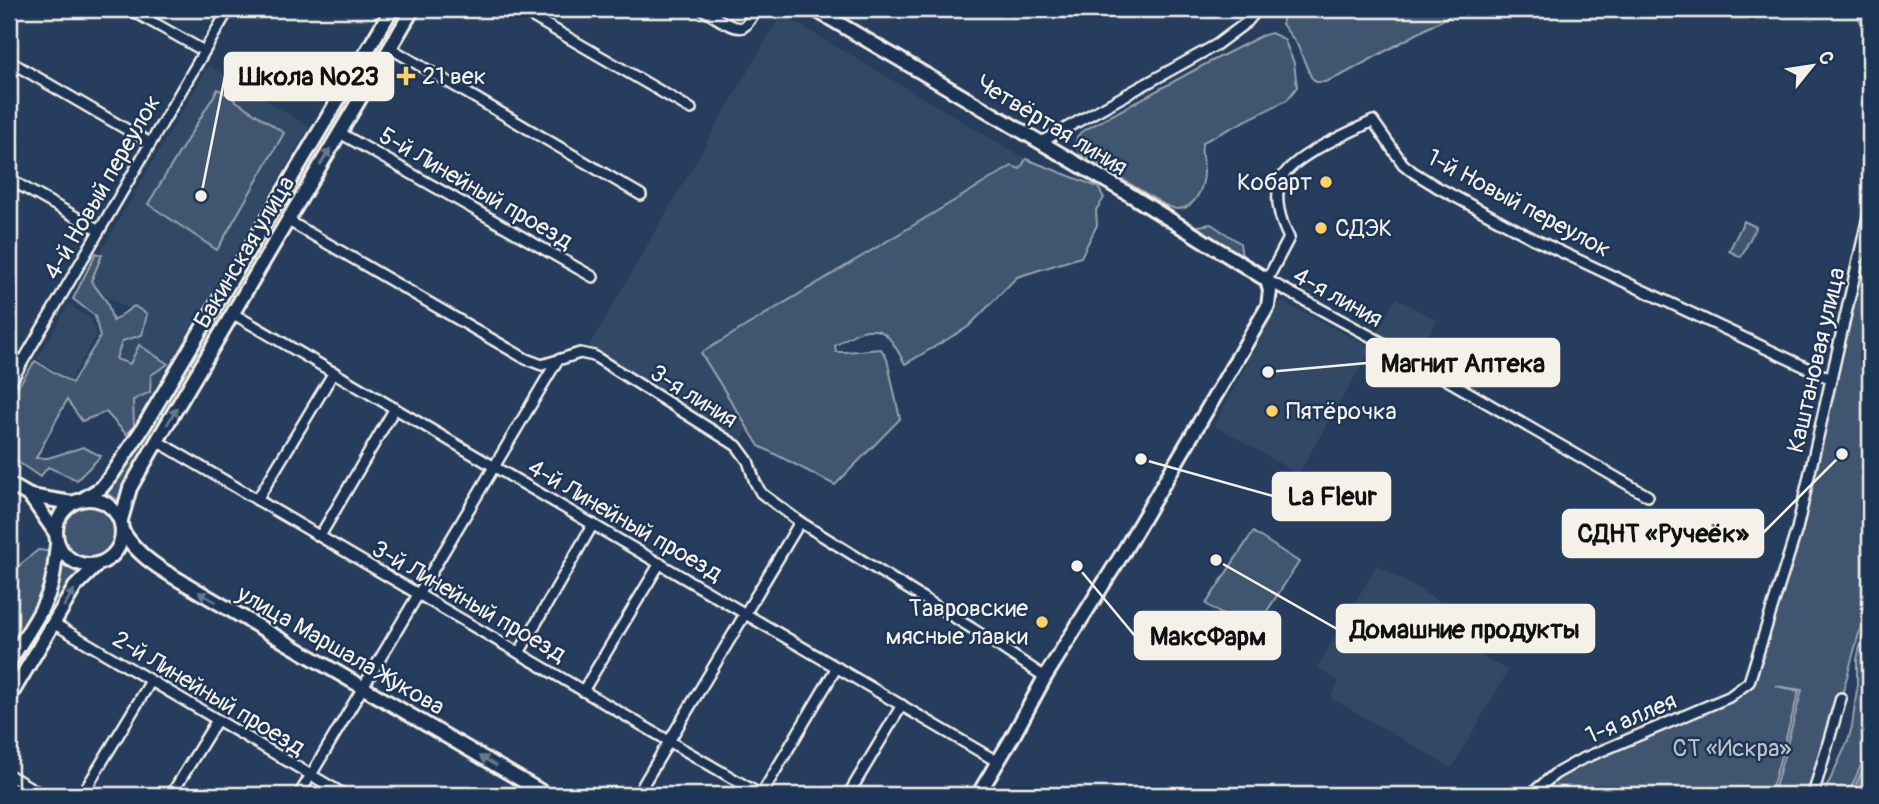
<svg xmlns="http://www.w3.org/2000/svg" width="1879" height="804" viewBox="0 0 1879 804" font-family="Pangolin,sans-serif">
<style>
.built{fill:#334966}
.green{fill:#40546f;stroke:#9aa2ac;stroke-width:2}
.water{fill:#677588;stroke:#9fa7ae;stroke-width:2}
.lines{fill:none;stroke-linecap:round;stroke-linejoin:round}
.street-casing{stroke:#f4f1e8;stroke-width:14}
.secondary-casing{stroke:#f4f1e8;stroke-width:18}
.street{stroke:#1d3557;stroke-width:9}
.secondary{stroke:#1d3557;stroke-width:12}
.oneway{fill:#68778a}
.poi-dot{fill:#ffd166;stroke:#1d3557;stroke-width:2.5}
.labels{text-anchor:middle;stroke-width:5;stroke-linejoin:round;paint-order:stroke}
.poi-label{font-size:24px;fill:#f4f1e8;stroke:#1d3557;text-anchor:start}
.street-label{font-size:24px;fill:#f4f1e8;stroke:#1d3557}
.park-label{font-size:24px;fill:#bec2c4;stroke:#1d3557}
.leader{fill:none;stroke:#f4f1e8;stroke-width:2.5}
.callout-dot{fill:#f4f1e8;stroke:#1d3557;stroke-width:2.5}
.callout{fill:#f4f1e8;stroke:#f4f1e8;stroke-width:2.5}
.callout-label{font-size:26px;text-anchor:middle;font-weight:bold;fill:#111}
</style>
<rect width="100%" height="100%" fill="#263d5d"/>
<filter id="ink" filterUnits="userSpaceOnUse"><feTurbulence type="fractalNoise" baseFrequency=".0143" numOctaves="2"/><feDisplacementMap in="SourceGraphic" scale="14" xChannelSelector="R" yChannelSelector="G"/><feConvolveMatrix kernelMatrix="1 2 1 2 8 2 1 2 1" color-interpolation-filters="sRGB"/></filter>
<g filter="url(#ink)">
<!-- built -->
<g class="built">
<polygon points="781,14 1026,159 1020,169 1011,166 702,352 748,430 740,443 588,348"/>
<polygon points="209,65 309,127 229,264 233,266 222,284 218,282 134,423 87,395 135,313 83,282"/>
<polygon points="1396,298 1437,320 1417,356 1376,334"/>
<polygon points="1281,301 1372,348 1298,474 1214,425"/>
<polygon points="69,305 91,319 96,336 70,380 37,359"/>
<polygon points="1377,565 1481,626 1467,648 1508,671 1452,768 1331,698 1339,681 1317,668"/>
</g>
<!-- green -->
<g class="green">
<polygon points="398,9 407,9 364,82 357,78"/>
<polygon points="1289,9 1462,9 1342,75 1325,82 1316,82 1311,77 1297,44 1282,24 1284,16"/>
<polygon points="1858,9 1870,9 1870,38 1859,19"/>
<path d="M1271,33L1284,39L1294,63L1297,87L1287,100L1203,142C1199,152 1204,160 1204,171C1204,186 1196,210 1176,209C1172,208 1168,206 1165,205L1081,154L1076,143L1077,137L1081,132L1204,65L1261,36Z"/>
<polygon points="351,88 357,91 256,261 250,258"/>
<polygon points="218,89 284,133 217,250 148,204"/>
<path d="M1026,159L1098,187L1104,198L1096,210L1097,225L1081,257L1017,277L968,327L905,364C900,355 894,342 886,335C870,322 849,336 835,346L836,352H846L881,349L887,359L900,419L835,485L759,446L701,353L1012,166L1020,169Z"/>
<polygon points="1744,221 1756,227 1741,257 1729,251"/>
<polygon points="1211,224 1240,243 1242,258 1191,227"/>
<polygon points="1870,224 1870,594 1814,795 1773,795 1802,690 1776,686 1799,691 1770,795 1534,795 1576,762 1729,697 1749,682 1797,529"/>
<polygon points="96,253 102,255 91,281 107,302 113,321 134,306 147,314 142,335 122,341 116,359 130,364 139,345 168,364 151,375 150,392 133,400 134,426 126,434 106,412 82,421 67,400 36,458 48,458 83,447 101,456 77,480 48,467 40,477 15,460 13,394 35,361 72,383 100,337 95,316 73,299"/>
<polygon points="243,269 250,273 149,442 118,500 107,494"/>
<circle cx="89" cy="532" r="28"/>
<polygon points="1253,532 1299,562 1252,634 1206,604"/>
<polygon points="38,550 56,552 54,572 9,663 9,579 21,564"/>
<polygon points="60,564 78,573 68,586 9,688 9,672 49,605"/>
<polygon points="1870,603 1870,745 1848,795 1823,795 1848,741 1852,726 1857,689 1857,659"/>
</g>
<!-- water -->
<polygon class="water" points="1870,753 1870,795 1851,795"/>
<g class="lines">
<defs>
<g id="street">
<polyline points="129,9 204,51"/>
<polyline points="519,9 691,109"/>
<path d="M702,9C711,14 733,31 743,27C749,24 753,14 756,9"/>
<polyline points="390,48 641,195"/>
<polyline points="9,61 150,143"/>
<polyline points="340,133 593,277"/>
<polyline points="1041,142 1216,45 1247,22 1258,9"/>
<polyline points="9,179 99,230"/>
<polyline points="287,220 526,359 542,365 580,353 594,356 737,446 748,461 755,482 761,493 800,522 973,629 1045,677"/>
<polyline points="232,313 998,762"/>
<polyline points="9,354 22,362"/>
<polyline points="9,385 229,9"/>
<polyline points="157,441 761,795"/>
<path d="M1648,496L1390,347L1267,280L1289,238C1281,222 1273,198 1281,180C1291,156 1349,133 1373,121L1403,164L1413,172L1437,187L1534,239L1831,379"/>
<polyline points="257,500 334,372"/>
<polyline points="320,536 395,408"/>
<polyline points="53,623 345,795"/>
<polyline points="519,653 593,524"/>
<polyline points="583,691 660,563"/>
<polyline points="9,775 43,795"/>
<polyline points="82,795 151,681"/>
<polyline points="171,795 217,720"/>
<polyline points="299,795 557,361"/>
<polyline points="637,795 800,522"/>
<polyline points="761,795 837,667"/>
<polyline points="848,795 902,705"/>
<polyline points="1532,795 1531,794 1555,774 1580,760 1729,697 1749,682 1797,529 1870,208"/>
<polyline points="1813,795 1841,698"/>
</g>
<g id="secondary">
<polyline points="814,9 1132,196 1267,280 1270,291 1268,306 1121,556 1045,677 1012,738 978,795"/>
<polyline points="9,484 30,496 72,503"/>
<polyline points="30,496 55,532"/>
<circle cx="89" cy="532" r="33"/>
<polyline points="83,499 101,488 111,476 141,431 392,9"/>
<polyline points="121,520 130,488 157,441 413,9"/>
<path d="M123,532C137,553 152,564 174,577L547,795"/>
<path d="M9,663C22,640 42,614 50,589C55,574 55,559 57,544"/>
<polyline points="9,698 75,587 98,564"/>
</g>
</defs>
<!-- street casing -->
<use href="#street" class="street-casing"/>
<!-- secondary casing -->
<use href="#secondary" class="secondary-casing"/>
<!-- street -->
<use href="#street" class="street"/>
<!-- secondary -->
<use href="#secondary" class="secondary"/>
</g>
<!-- one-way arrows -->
<defs><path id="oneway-solid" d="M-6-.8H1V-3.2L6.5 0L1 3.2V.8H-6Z" transform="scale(1.75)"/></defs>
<g class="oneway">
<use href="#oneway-solid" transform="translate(325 157) rotate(-59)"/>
<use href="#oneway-solid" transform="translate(172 416) rotate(-60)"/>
<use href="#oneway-solid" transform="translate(207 597) rotate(-150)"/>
<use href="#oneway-solid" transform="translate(69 598) rotate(-58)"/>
<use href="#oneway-solid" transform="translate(488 761) rotate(-149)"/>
</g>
</g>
<!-- markers -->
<g class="poi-dot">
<path d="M402.5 65.5h7v7h7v7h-7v7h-7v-7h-7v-7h7z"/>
<circle cx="1326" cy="182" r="7"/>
<circle cx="1321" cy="228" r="7"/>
<circle cx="1272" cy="411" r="7"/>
<circle cx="1042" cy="622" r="7"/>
</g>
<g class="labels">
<!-- poi labels -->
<g class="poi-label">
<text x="422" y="84">21 век</text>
<text x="1312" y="190" text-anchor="end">Кобарт</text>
<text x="1335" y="236">СДЭК</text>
<text x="1286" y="419">Пятёрочка</text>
<text x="1028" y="616" text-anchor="end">Тавровские<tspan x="1028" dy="28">мясные лавки</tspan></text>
</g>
<!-- street labels -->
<g class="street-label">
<text transform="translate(1052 125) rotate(31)" y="8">Четвёртая линия</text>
<text transform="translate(102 187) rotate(-60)" y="8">4-й Новый переулок</text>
<text transform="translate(476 188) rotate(30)" y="8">5-й Линейный проезд</text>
<text transform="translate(1519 203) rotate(28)" y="8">1-й Новый переулок</text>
<text transform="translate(244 252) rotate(-59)" y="8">Бакинская улица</text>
<text transform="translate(1338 297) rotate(29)" y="8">4-я линия</text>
<text transform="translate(1816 360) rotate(-77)" y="8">Каштановая улица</text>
<text transform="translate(694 396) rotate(32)" y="8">3-я линия</text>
<text transform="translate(625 520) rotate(30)" y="8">4-й Линейный проезд</text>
<text transform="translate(469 601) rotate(30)" y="8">3-й Линейный проезд</text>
<text transform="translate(341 650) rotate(30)" y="8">улица Маршала Жукова</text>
<text transform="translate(209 693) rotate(31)" y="8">2-й Линейный проезд</text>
<text transform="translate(1631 718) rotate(-23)" y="8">1-я аллея</text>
</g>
<!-- park labels -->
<g class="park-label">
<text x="1732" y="756">СТ «Искра»</text>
</g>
</g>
<!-- callouts -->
<path class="leader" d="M201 196L225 76M1268 372L1367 363M1141 459L1273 496M1842 454L1763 533M1216 560L1337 629M1077 566L1135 636"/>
<g class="callout-dot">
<circle cx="201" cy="196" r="7"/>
<circle cx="1268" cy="372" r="7"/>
<circle cx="1141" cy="459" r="7"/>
<circle cx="1842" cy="454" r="7"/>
<circle cx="1216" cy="560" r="7"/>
<circle cx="1077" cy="566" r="7"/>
</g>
<g class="callout">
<rect x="225" y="53" width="168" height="47" rx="7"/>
<rect x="1367" y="339" width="192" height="47" rx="7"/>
<rect x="1273" y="473" width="117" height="47" rx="7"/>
<rect x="1563" y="510" width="200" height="47" rx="7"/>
<rect x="1337" y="605" width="257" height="47" rx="7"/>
<rect x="1135" y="612" width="145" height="47" rx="7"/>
</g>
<g class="callout-label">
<text x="309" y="85">Школа №23</text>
<text x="1463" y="372">Магнит Аптека</text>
<text x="1332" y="505">La Fleur</text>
<text x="1663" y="542">СДНТ «Ручеёк»</text>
<text x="1465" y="638">Домашние продукты</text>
<text x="1208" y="645">МаксФарм</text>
</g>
<!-- margin -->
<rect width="1879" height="804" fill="none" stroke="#1d3557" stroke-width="35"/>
<rect x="18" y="18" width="1844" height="769" fill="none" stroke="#f4f1e8" stroke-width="2.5" filter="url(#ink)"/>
<!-- north arrow -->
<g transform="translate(1812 66) rotate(60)" stroke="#1d3557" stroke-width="5" paint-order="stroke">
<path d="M0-5L12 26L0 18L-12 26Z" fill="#f4f1e8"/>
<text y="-10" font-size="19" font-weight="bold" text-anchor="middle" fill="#f4f1e8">С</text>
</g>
</svg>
